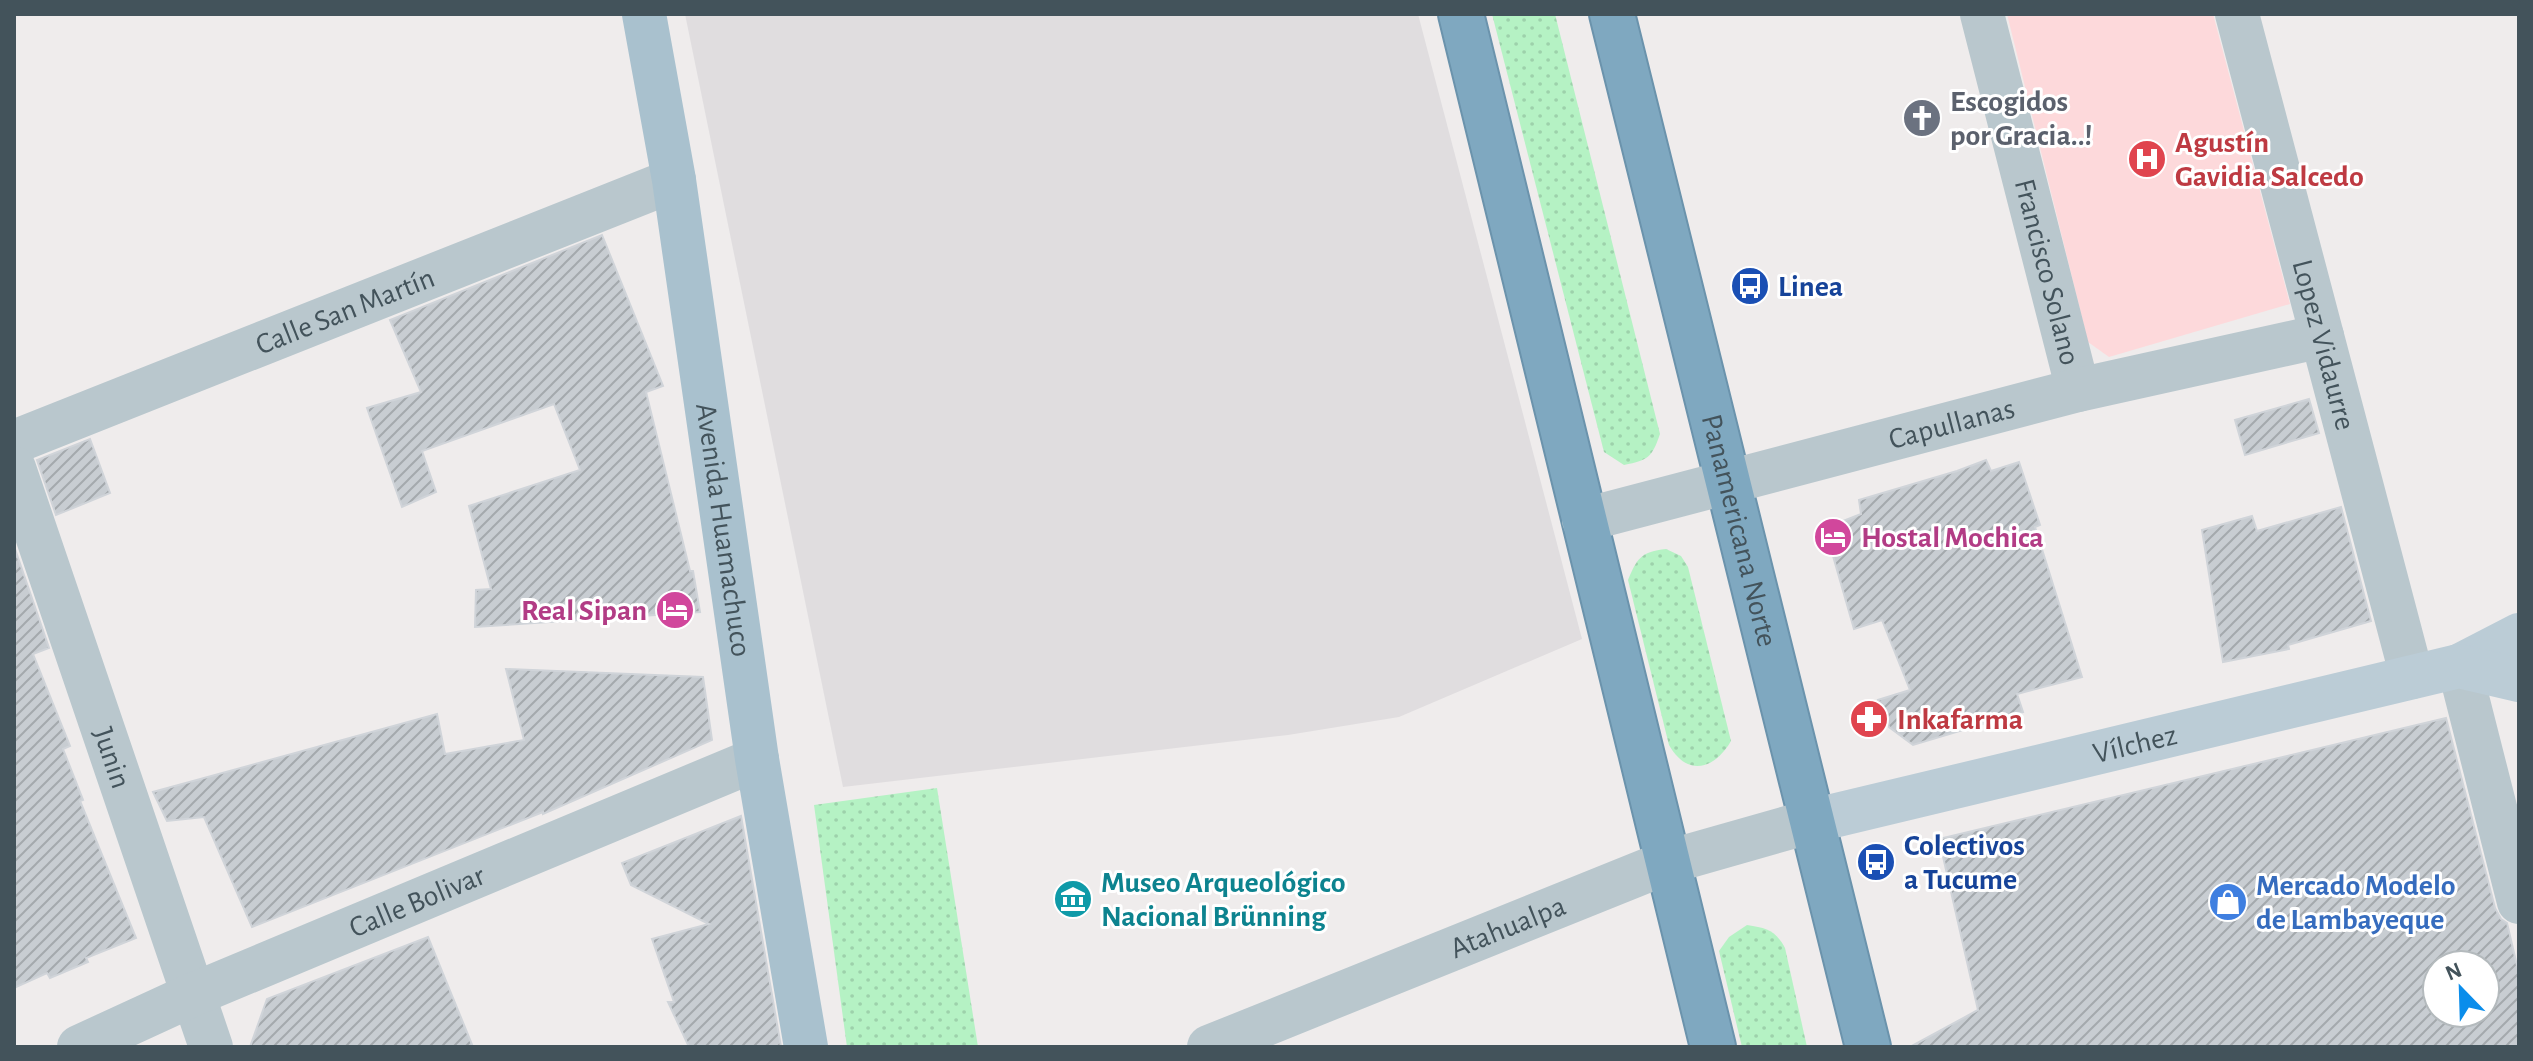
<svg xmlns="http://www.w3.org/2000/svg" width="2533" height="1061" viewBox="0 0 2533 1061" font-family="'Alegreya Sans',sans-serif">
<style>
.education{fill:#e0dddf}
.medical{fill:#fdd9db}
.green{fill:url(#green-dots)}
.building{fill:url(#building-hatch);stroke:#d0d4d9;stroke-width:2;fill-rule:evenodd}
.lines{fill:none;stroke-linecap:round;stroke-linejoin:round}
.highway-casing{stroke:#6b93ac;stroke-width:48}
.street{stroke:#b9c7cd;stroke-width:44}
.secondary{stroke:#bbccd6;stroke-width:44}
.primary{stroke:#a9c1ce;stroke-width:44}
.highway{stroke:#7fa8c0;stroke-width:44}
.labels{text-anchor:middle;stroke-width:6;stroke-linejoin:round;paint-order:stroke}
.worship-label{font-size:30px;font-weight:bold;fill:#5b616d;stroke:#fff;text-anchor:start}
.health-label{font-size:30px;font-weight:bold;fill:#be3a42;stroke:#fff;text-anchor:start}
.street-label{font-size:30px;fill:#43535b;stroke:#fff}
.transit-label{font-size:30px;font-weight:bold;fill:#164399;stroke:#fff;text-anchor:start}
.hotel-label{font-size:30px;font-weight:bold;fill:#b23c85;stroke:#fff;text-anchor:start}
.culture-label{font-size:30px;font-weight:bold;fill:#0d838f;stroke:#fff;text-anchor:start}
.shop-label{font-size:30px;font-weight:bold;fill:#366cbe;stroke:#fff;text-anchor:start}
</style>
<defs>
<pattern id="green-dots" width="8" height="8" patternUnits="userSpaceOnUse" patternTransform="scale(2)"><rect width="8" height="8" fill="#b5f2c4"/><path d="M2 2h.1M6 6h.1" fill="none" stroke="#9dd1ab" stroke-width="1.8" stroke-linecap="round"/></pattern>
<pattern id="building-hatch" width="6" height="6" patternUnits="userSpaceOnUse" patternTransform="scale(2)"><rect width="6" height="6" fill="#c8cdd2"/><path d="M-1 1l2-2M0 6l6-6M5 7l2-2" fill="none" stroke="#a4a9ad"/></pattern>
</defs>
<rect width="100%" height="100%" fill="#efecec"/>
<!-- education -->
<polygon class="education" points="685,14 1418,14 1582,639 1399,717 1288,735 843,787"/>
<!-- medical -->
<polygon class="medical" points="2007,14 2213,14 2290,304 2109,357 2088,342"/>
<!-- green -->
<g class="green">
<path d="M1492,14H1555L1660,434C1652,457 1649,460 1624,465L1604,452Z"/>
<path d="M1666,549L1681,556L1688,567L1731,741C1714,770 1687,777 1669,745L1628,580C1637,558 1641,552 1666,549Z"/>
<polygon points="937,788 978,1047 847,1047 814,805"/>
<path d="M1747,925C1767,928 1775,930 1785,948L1807,1047H1742L1719,951L1729,937Z"/>
</g>
<!-- building -->
<g class="building">
<polygon points="602,235 663,386 646,392 690,571 693,571 700,612 475,627 476,590 491,589 469,506 580,470 554,404 422,451 436,492 402,507 367,408 421,392 390,320"/>
<polygon points="2309,399 2319,433 2245,455 2235,420"/>
<polygon points="90,439 110,493 56,515 37,460"/>
<polygon points="1986,460 1991,471 2019,462 2040,525 2035,527 2082,677 2017,694 2023,712 1913,745 1889,727 1878,700 1910,690 1882,620 1854,629 1825,528 1861,514 1859,500 1957,471"/>
<polygon points="2341,507 2371,621 2288,645 2289,649 2223,662 2202,530 2252,516 2257,531"/>
<polygon points="14,546 49,648 33,654 70,746 63,749 83,800 80,801 136,938 86,958 88,962 50,978 47,973 14,988"/>
<polygon points="506,669 703,677 712,740 543,814 543,812 252,927 204,817 167,821 153,792 437,714 445,754 524,740"/>
<path d="M2446,718L2495,908L2501,919L2507,923L2519,974V1047H1910L1978,1010L1939,839ZM2437,965H2485V1013H2437Z"/>
<polygon points="741,816 781,1047 689,1047 668,1002 674,1002 652,939 709,924 631,885 622,863"/>
<polygon points="428,937 473,1047 250,1047 267,999"/>
</g>
<g class="lines">
<defs>
<g id="highway">
<polyline points="1461,14 1713,1047"/>
<path id="s10" d="M1612,14L1868,1047"/>
</g>
</defs>
<!-- highway casing -->
<use href="#highway" class="highway-casing"/>
<!-- street -->
<g class="street">
<path id="s1" d="M1982,14L2078,390"/>
<path id="s2" d="M2237,14L2412,677"/>
<path id="s3" d="M14,442L674,180"/>
<path id="s4" d="M14,468L211,1047"/>
<path id="s5" d="M1584,520L2078,390L2322,336"/>
<polyline points="2459,666 2519,902"/>
<path id="s6" d="M79,1047L192,995L757,759"/>
<path id="s7" d="M1209,1047L1668,862L1812,821"/>
</g>
<!-- secondary -->
<g class="secondary">
<polyline points="2459,666 2519,635"/>
<path id="s8" d="M1812,821L2459,666L2519,680"/>
</g>
<!-- primary -->
<path class="primary" id="s9" d="M644,14L674,180L757,759L806,1047"/>
<!-- highway -->
<use href="#highway" class="highway"/>
</g>
<!-- icons -->
<defs>
<symbol id="church-disc" viewBox="-11 -11 22 22"><circle r="9.5" fill="#6b7280" stroke="#fff"/><path d="M-1.2-6h2.4v3.5h3.3v2.4h-3.3V6h-2.4V-.1h-3.3v-2.4h3.3Z" fill="#fff"/></symbol>
<symbol id="hospital-disc" viewBox="-11 -11 22 22"><circle r="9.5" fill="#e0444e" stroke="#fff"/><path d="M-5-5h3v3.5h4V-5h3V5h-3V1.5h-4V5h-3Z" fill="#fff"/></symbol>
<symbol id="bus-disc" viewBox="-11 -11 22 22"><circle r="9.5" fill="#1a4fb4" stroke="#fff"/><path d="M-5-6H5V4H4V6H2V4H-2V6H-4V4H-5ZM-3.5-4V0h7V-4ZM-3.5 1.2v1.5H-2V1.2ZM2 1.2v1.5H3.5V1.2Z" fill="#fff"/></symbol>
<symbol id="hotel-disc" viewBox="-11 -11 22 22"><circle r="9.5" fill="#d1479c" stroke="#fff"/><path d="M-6-4.5h1.5V1H6V5H4.5V3h-9V5H-6ZM-4 0a1.8 1.8 0 1 1 3.6 0ZM.5 0V-2.5h3Q6-2.5 6 0Z" fill="#fff"/></symbol>
<symbol id="pharmacy-disc" viewBox="-11 -11 22 22"><circle r="9.5" fill="#e0444e" stroke="#fff"/><path d="M-2-6h4v4h4v4h-4v4h-4v-4h-4v-4h4Z" fill="#fff"/></symbol>
<symbol id="museum-disc" viewBox="-11 -11 22 22"><circle r="9.5" fill="#0f9aa8" stroke="#fff"/><path d="M0-6L6-3V-2H-6V-3ZM-5-1h2V3h-2ZM-1-1h2V3h-2ZM3-1h2V3H3ZM-6 4H6V6H-6Z" fill="#fff"/></symbol>
<symbol id="shop-disc" viewBox="-11 -11 22 22"><circle r="9.5" fill="#3f7fe0" stroke="#fff"/><path d="M-5-2.5h2.3a2.7 3.5 0 0 1 5.4 0H5L5.5 6h-11ZM-1.5-2.5h3a1.5 2.3 0 0 0-3 0Z" fill="#fff"/></symbol>
</defs>
<g fill-rule="evenodd">
<use href="#church-disc" x="1900" y="96" width="44" height="44"/>
<use href="#hospital-disc" x="2125" y="137" width="44" height="44"/>
<use href="#bus-disc" x="1728" y="264" width="44" height="44"/>
<use href="#hotel-disc" x="1811" y="515" width="44" height="44"/>
<use href="#hotel-disc" x="653" y="588" width="44" height="44"/>
<use href="#pharmacy-disc" x="1847" y="697" width="44" height="44"/>
<use href="#bus-disc" x="1854" y="840" width="44" height="44"/>
<use href="#museum-disc" x="1051" y="877" width="44" height="44"/>
<use href="#shop-disc" x="2206" y="880" width="44" height="44"/>
</g>
<g class="labels">
<!-- worship labels -->
<g class="worship-label">
<text x="1950" y="111">Escogidos<tspan x="1950" dy="34">por Gracia..!</tspan></text>
</g>
<!-- health labels -->
<g class="health-label">
<text x="2175" y="152">Agustín<tspan x="2175" dy="34">Gavidia Salcedo</tspan></text>
<text x="1897" y="729">Inkafarma</text>
</g>
<!-- street labels -->
<g class="street-label">
<text dy="10" stroke="none"><textPath href="#s1" startOffset="266">Francisco Solano</textPath></text>
<text dy="10" stroke="none"><textPath href="#s3" startOffset="356">Calle San Martín</textPath></text>
<text dy="10" stroke="none"><textPath href="#s2" startOffset="342">Lopez Vidaurre</textPath></text>
<text dy="10" stroke="none"><textPath href="#s5" startOffset="380">Capullanas</textPath></text>
<text dy="10" stroke="none"><textPath href="#s9" startOffset="522">Avenida Huamachuco</textPath></text>
<text dy="10" stroke="none"><textPath href="#s10" startOffset="532">Panamericana Norte</textPath></text>
<text dy="10" stroke="none"><textPath href="#s8" startOffset="332">Vílchez</textPath></text>
<text dy="10" stroke="none"><textPath href="#s4" startOffset="306">Junin</textPath></text>
<text dy="10" stroke="none"><textPath href="#s6" startOffset="368">Calle Bolivar</textPath></text>
<text dy="10" stroke="none"><textPath href="#s7" startOffset="322">Atahualpa</textPath></text>
</g>
<!-- transit labels -->
<g class="transit-label">
<text x="1778" y="296">Linea</text>
<text x="1904" y="855">Colectivos<tspan x="1904" dy="34">a Tucume</tspan></text>
</g>
<!-- hotel labels -->
<g class="hotel-label">
<text x="1861" y="547">Hostal Mochica</text>
<text x="647" y="620" text-anchor="end">Real Sipan</text>
</g>
<!-- culture labels -->
<g class="culture-label">
<text x="1101" y="892">Museo Arqueológico<tspan x="1101" dy="34">Nacional Brünning</tspan></text>
</g>
<!-- shop labels -->
<g class="shop-label">
<text x="2256" y="895">Mercado Modelo<tspan x="2256" dy="34">de Lambayeque</tspan></text>
</g>
</g>
<!-- border -->
<rect width="2533" height="1061" fill="none" stroke="#43535b" stroke-width="32"/>
<!-- north arrow -->
<g transform="translate(2461 989) rotate(337)"><circle r="38" fill="#ffffff" stroke="#b4babd" stroke-width="2"/>
<path d="M0-6L14 30L0 20L-14 30Z" fill="#0a8deb"/>
<text y="-12" font-size="22" font-weight="bold" text-anchor="middle" fill="#43535b">N</text>
</g>
</svg>
